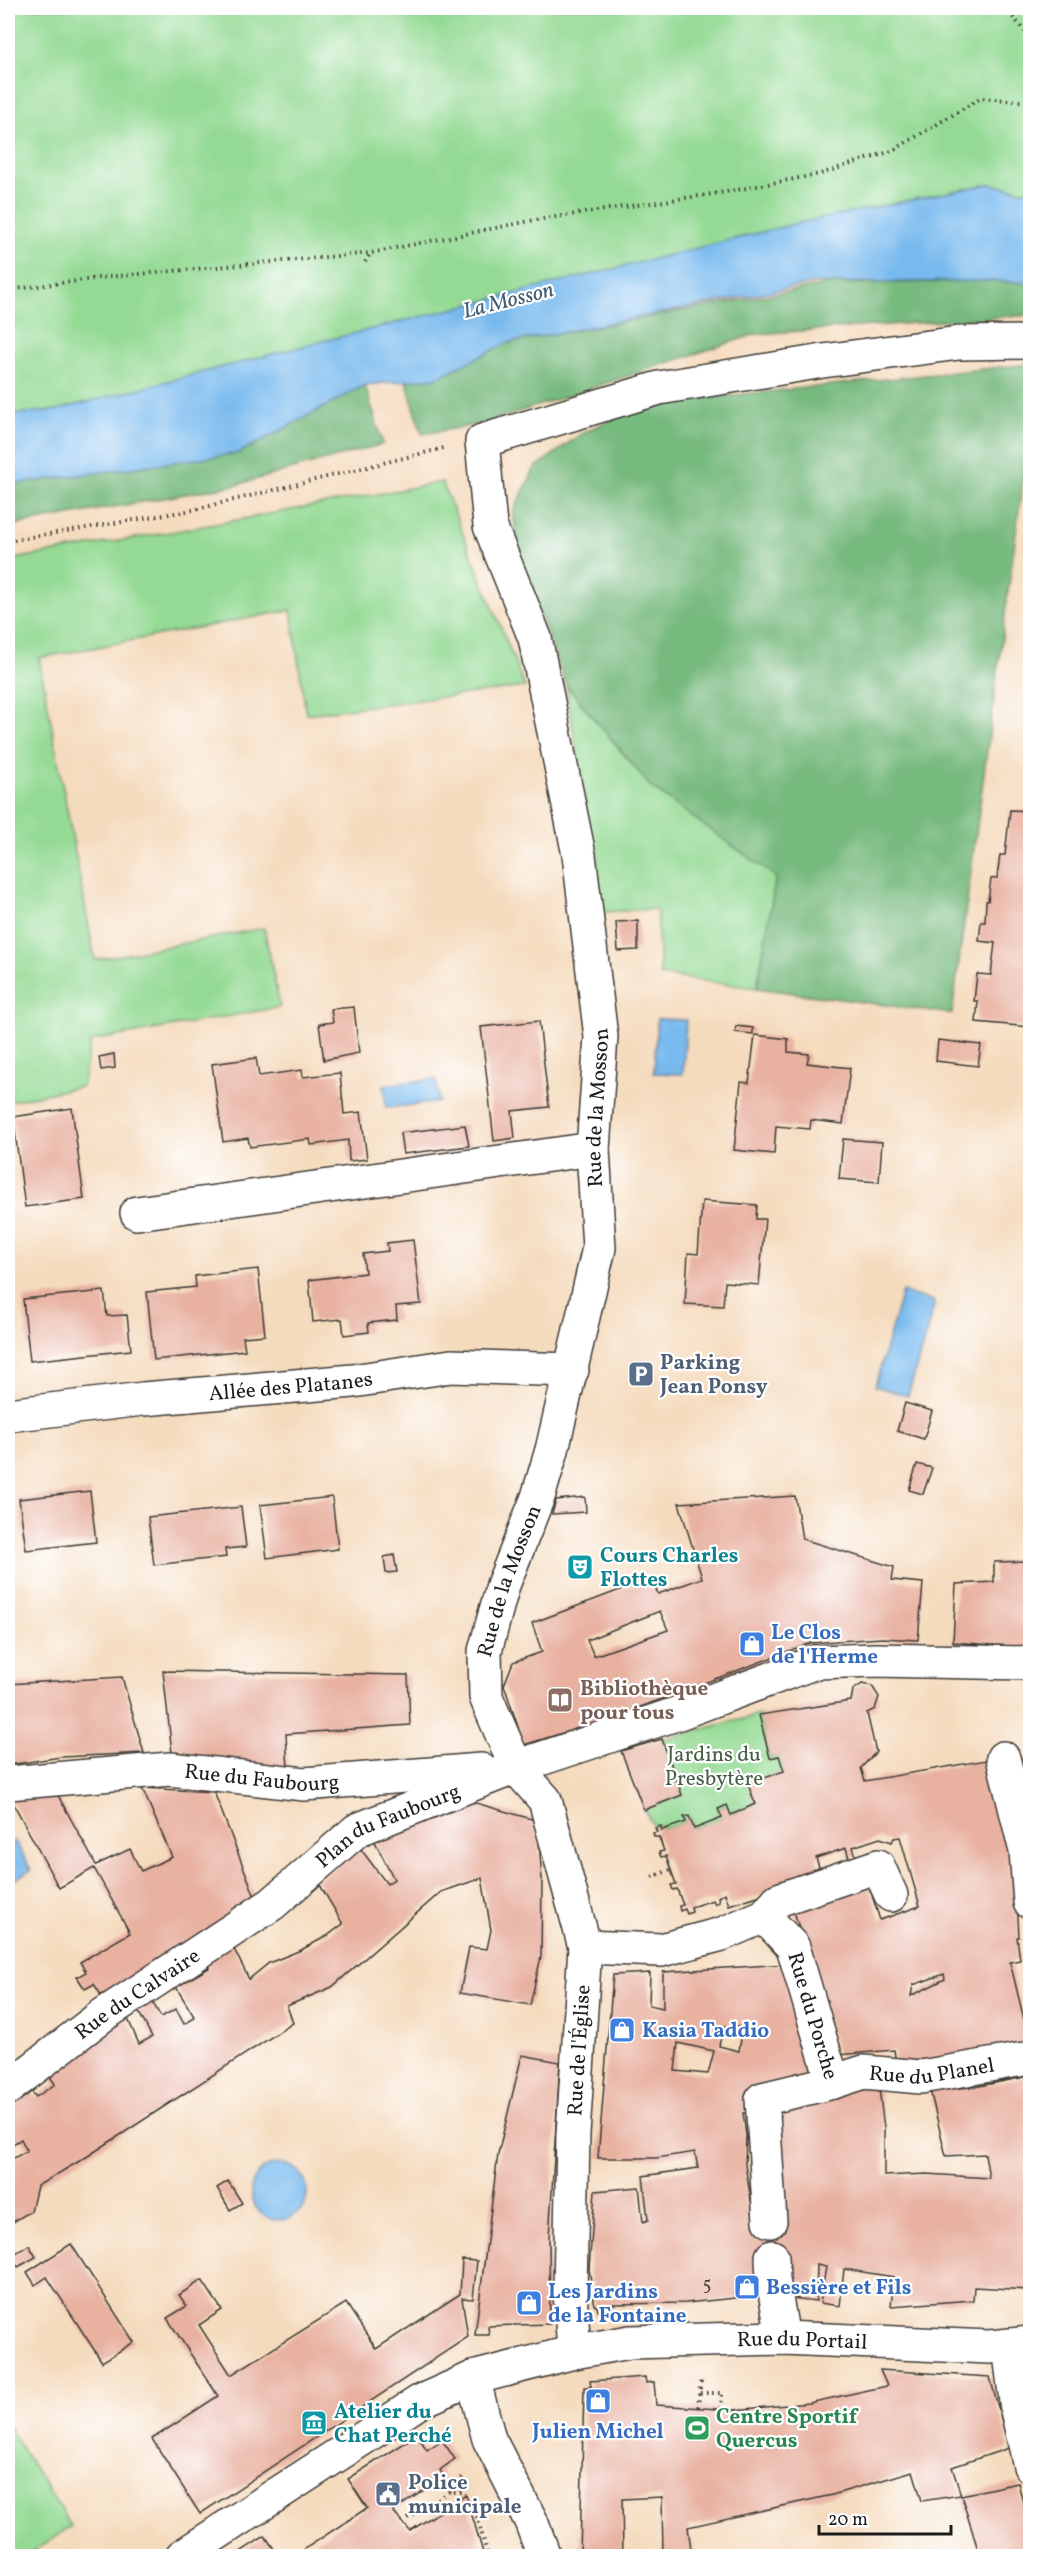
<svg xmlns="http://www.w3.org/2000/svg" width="1038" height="2564" viewBox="0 0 1038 2564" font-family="Vollkorn,serif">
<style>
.green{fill:#94da94;stroke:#587b58;stroke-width:1.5}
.forest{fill:#77ba7e;stroke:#4a6b4d;stroke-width:1.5}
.water{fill:#78baee;stroke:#4a6b85;stroke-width:1.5}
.building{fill:#e8b1a0;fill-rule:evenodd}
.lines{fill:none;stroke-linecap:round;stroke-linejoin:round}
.minor-casing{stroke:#3d3934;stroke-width:36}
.path{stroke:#3d3934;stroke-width:4;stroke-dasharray:1.5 4.5;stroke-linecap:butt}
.minor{stroke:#fff;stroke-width:33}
.labels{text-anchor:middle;stroke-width:4.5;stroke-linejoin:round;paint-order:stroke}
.number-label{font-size:18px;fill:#4f413d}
.street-label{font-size:21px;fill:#1c1c1c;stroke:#fff}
.service-label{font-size:21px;font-weight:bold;fill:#4e5e75;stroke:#fff;text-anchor:start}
.culture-label{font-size:21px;font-weight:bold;fill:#0d838f;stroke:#fff;text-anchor:start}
.shop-label{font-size:21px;font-weight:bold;fill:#366cbe;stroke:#fff;text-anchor:start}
.education-label{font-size:21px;font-weight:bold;fill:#785e54;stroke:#fff;text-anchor:start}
.park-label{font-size:21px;fill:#465e46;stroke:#fff}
.leisure-label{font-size:21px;font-weight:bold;fill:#27864d;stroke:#fff;text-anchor:start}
.water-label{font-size:22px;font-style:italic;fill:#415b70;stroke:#fff}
</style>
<rect width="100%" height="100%" fill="#fff"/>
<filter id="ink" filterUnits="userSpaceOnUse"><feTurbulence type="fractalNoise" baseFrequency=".0167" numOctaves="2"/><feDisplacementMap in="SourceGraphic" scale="12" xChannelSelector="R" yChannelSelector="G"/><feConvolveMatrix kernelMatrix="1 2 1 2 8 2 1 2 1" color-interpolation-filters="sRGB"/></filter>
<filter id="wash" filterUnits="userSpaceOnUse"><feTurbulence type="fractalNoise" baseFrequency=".008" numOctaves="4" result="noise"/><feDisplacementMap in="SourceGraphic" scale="24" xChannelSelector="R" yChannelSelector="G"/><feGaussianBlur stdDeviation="1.35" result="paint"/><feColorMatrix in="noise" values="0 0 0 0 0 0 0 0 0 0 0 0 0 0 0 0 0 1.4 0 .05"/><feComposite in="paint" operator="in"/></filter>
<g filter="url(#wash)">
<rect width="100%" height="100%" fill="#f5dbbe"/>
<!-- green -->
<g class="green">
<polygon points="8,8 1030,8 1030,191 989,184 794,224 356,335 323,341 57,410 8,415"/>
<polygon points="442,482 525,687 306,714 291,610 39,658 95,960 264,928 280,1007 91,1041 82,1086 8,1102 8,560 194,528"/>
<polygon points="566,685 651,787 776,877 757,988 660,975 657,909 603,912"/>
<polygon points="759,1715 770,1758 779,1756 784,1771 749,1784 755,1804 731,1815 726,1805 718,1808 722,1818 694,1829 689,1816 684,1817 686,1822 662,1830 661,1826 655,1828 644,1810 682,1795 662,1739"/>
<polygon points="8,2426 71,2526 27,2556 8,2556"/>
</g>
<!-- forest -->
<g class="forest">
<polygon points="995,281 1030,283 1030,315 756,334 482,424 422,434 406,381 436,378 507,343 829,284"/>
<polygon points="1030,364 1030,427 952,1014 757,988 776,877 651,787 566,685 518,555 513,512 535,468 581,434 640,405"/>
<polygon points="365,385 383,444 236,485 8,526 8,485 239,453"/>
</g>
<!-- water -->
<g class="water">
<polygon points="989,184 1030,192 1030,283 995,281 816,283 507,343 436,378 365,385 239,453 8,485 8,415 57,410 323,341 794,224"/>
<polygon points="657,1019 686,1020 683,1074 654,1073"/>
<polygon points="436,1079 439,1102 386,1108 384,1085"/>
<polygon points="902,1292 935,1302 908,1396 875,1386"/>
<polygon points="15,1841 31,1870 8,1883 8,1845"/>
<circle cx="279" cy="2192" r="28"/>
</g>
<g id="blocks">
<!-- building -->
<g class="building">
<polygon points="1010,810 1030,811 1030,1027 976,1022 978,1001 974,1001 977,974 991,975 995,943 979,941 981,922 985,922 986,901 988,901 991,879 997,878 1000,855 1005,855"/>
<polygon points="638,921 638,950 618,951 616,922"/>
<polygon points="354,1007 359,1053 324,1060 319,1024 333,1022 331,1009"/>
<polygon points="539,1021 549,1107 512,1111 515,1138 494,1141 481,1027"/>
<polygon points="736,1026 753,1028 753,1034 735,1032"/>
<polygon points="755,1035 788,1039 788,1052 809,1054 807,1063 850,1068 843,1124 811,1120 810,1129 776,1126 774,1154 734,1150 741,1082 749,1083"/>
<polygon points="938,1040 981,1045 978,1066 936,1061"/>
<polygon points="114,1054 115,1068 101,1070 99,1057"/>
<polygon points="256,1058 259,1076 302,1070 303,1077 340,1073 344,1114 361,1112 367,1159 349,1161 348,1140 311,1145 310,1139 250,1147 248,1138 223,1142 212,1064"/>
<polygon points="72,1108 84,1199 25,1207 13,1117"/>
<polygon points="465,1125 469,1146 403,1154 400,1133"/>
<polygon points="843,1139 882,1142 879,1182 839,1179"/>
<polygon points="702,1201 757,1205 756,1219 765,1219 759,1285 725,1282 723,1306 685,1304 688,1253 698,1254"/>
<polygon points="413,1240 421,1304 396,1306 397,1320 368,1323 369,1332 344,1335 342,1319 313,1322 309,1280 365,1273 363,1254 388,1251 387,1243"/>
<polygon points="258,1269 265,1335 243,1337 245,1350 154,1360 147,1292 196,1287 195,1276"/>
<polygon points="104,1291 107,1316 127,1315 131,1350 30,1361 23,1299"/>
<polygon points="905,1403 932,1411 924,1439 897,1431"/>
<polygon points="917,1464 932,1468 923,1494 909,1490"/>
<polygon points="90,1491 96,1542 26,1550 19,1499"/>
<path d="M795,1496L802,1539L894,1567L892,1580L923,1583L918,1640L882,1638L810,1643L614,1717L524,1745L504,1685L513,1662L542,1652L532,1623L652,1578L658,1594L702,1578L679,1503ZM660,1611L668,1630L594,1656L587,1640Z"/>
<polygon points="332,1497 338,1549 267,1558 260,1505"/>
<polygon points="585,1497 586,1512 552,1514 556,1500"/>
<polygon points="241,1507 246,1547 225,1549 226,1557 154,1565 148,1517"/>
<polygon points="394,1555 397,1572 386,1573 384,1557"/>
<polygon points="1030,1561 1030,1648 953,1642 956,1584 994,1582 994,1562"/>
<polygon points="163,1671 408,1675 410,1725 286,1734 288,1770 172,1753"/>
<polygon points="122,1677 144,1753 61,1757 8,1765 8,1684"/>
<path d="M862,1684L872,1686L879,1697L875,1709L867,1713L876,1752L861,1768L865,1781L992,1759L1016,1877L1019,1937H1017L1020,1960L1010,1962L1030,2044L897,2070L894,2050L838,2055L793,1908L868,1883L880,1920L920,1906L900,1837L894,1838L892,1842L880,1838L853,1847L856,1856L849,1858L846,1848L816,1858L822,1876L729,1905L725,1893L718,1897L719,1902L715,1904L713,1900L691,1907L692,1912L687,1914L685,1909L680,1911L679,1906L683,1905L677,1889L673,1890L671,1885L676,1884L666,1856L661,1857L659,1852L664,1851L659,1837H654L653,1833L657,1832L655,1828L661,1826L662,1830L686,1822L684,1817L689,1816L694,1829L722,1818L718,1809L727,1805L731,1815L755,1804L748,1784L784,1771L779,1756L770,1758L759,1715L851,1701L853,1690ZM944,1974L945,1979L911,1996L913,1985Z"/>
<polygon points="662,1739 682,1795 644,1810 621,1751"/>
<polygon points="1030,1757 1030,1826 1015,1760"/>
<polygon points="142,1788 214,1792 257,1902 142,1978 101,1995 94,1984 85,1989 77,1977 86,1972 80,1962 130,1933 94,1868 59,1888 10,1797 55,1790 96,1865 130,1849 141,1871 172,1857"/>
<polygon points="469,1801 535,1820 539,1841 542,1880 541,1957 530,2005 460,1993 469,1947 487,1949 491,1930 482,1878 441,1892 332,1987 287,2006 293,2023 88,2156 37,2186 31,2211 8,2225 8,2161 27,2151 21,2139 13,2144 8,2142 8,2100 26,2085 36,2097 55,2084 45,2069 123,2008 139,2044 152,2037 134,2003 149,1996 161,2017 176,2009 184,2024 195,2018 176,1987 209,1968 202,1959 231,1943 249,1979 269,1963 301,1950 327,1936 343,1924 317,1880 360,1848 387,1884 394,1879 373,1838"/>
<path d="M788,1964L817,2074L746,2098L748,2114L743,2113L746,2135L745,2165L755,2222L770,2110L878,2080L884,2128V2176L927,2174L989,2178L985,2154L946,2156L930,2090L975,2087L1030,2076V2290L974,2287L973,2300L891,2306L894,2277L844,2269L840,2306L820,2303L826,2267L817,2265L816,2301L766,2295L686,2303L611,2304L612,2310L598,2311L597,2306H595L589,2269L595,2191L639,2187L643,2222L648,2220L643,2176L698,2168L695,2152L656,2158H598L613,1975L650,1973L649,2005L663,2008V1972ZM723,2026L743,2027L739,2051L719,2046ZM678,2043L714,2051L708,2074L675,2071Z"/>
<polygon points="522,2055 560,2062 549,2238 550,2324 488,2326 489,2335 475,2335 498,2154"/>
<polygon points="228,2181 242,2203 230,2210 217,2188"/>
<polygon points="71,2244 134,2342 102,2362 47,2277 35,2285 27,2272"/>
<polygon points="29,2245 36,2257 18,2267 10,2256 8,2258 8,2251 11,2256"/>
<polygon points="462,2260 477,2261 473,2299 462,2298 468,2337 200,2514 152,2439 218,2396 167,2318 187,2306 179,2295 202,2280 222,2310 199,2325 231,2375 346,2303 376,2349 460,2294"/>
<polygon points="880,2370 990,2377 1009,2448 952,2467 961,2495 922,2501 913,2471 832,2495 688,2527 692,2556 663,2556 662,2497 622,2499 623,2556 580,2556 584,2387 591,2387 590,2381 645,2377 646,2383 654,2382 656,2405 734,2410 809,2403 887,2386"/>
<polygon points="417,2435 427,2450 442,2440 455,2459 440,2470 444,2477 393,2511 410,2531 466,2495 484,2556 294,2556 367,2508 348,2479"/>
<polygon points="1018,2483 1030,2530 1030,2556 980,2556 961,2495"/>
<polygon points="265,2536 279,2556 234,2556"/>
</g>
</g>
</g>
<g filter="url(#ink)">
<use href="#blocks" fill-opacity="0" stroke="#3d3934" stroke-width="1.5"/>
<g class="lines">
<defs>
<g id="minor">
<polyline points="137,1213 593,1149"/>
<path id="s1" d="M8,1415L143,1399L353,1381L451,1366L572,1370"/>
<polyline points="1003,1758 1026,1851 1030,1902"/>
<path id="s2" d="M8,1783L170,1769L304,1784L481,1770"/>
<path id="s3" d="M764,1916L793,1947L833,2082"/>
<polyline points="585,1947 661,1950 722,1934 764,1916 778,1900 878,1866 891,1895"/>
<path id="s4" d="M8,2088L103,2015L272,1904L357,1830L516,1767L679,1713L816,1662L875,1660L1030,1663"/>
<path id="s5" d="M770,2221L762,2099L833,2082L864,2072L921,2077L1030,2058"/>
<polyline points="772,2257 773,2280 783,2338"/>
<polyline points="1009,2346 1017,2410 1030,2466"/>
<path id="s6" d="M574,2352L570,2292L573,2134L585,1947L545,1800L516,1767L486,1697L485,1651L503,1585L538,1497L552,1450L599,1248L593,1149L601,1037L579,855L535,638L490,526L482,441L659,388L823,361L959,343L1030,342"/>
<polyline points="473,2378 489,2439 531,2521 544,2556"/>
<path id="s7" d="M182,2556L419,2402L473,2378L574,2352L630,2342L783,2338L989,2347L1030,2343"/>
</g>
</defs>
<!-- minor casing -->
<use href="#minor" class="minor-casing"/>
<!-- path -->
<g class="path">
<polyline points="1005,8 1030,37"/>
<polyline points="365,262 371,253"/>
<polyline points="8,290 107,277 371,253 535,220 726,192 820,174 892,151 981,98 1030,102"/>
<polyline points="8,541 193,510 444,448"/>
<polyline points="652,1877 670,1870"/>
<polyline points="700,2393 722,2393 721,2408"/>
<polyline points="698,2407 701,2379"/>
<polyline points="450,2492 455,2483 465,2476"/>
<polyline points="472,2499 488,2556"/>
<polyline points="408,2519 449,2492 460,2492 469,2486"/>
</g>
<!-- minor -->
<use href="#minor" class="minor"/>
</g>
</g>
<!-- icons -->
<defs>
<symbol id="parking-square" viewBox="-11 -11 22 22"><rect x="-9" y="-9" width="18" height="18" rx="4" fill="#5c6f8a" stroke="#fff"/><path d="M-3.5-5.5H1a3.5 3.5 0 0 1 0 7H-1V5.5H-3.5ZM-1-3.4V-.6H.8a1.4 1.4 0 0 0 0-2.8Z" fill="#fff"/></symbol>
<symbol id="theatre-square" viewBox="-11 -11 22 22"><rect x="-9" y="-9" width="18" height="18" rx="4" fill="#0f9aa8" stroke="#fff"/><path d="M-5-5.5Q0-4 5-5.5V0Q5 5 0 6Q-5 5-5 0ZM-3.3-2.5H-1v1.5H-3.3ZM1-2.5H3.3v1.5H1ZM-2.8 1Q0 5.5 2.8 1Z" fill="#fff"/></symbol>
<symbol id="shop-square" viewBox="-11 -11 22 22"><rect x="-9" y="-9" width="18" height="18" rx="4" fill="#3f7fe0" stroke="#fff"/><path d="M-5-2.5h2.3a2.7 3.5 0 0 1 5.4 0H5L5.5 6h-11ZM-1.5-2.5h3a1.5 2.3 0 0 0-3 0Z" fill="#fff"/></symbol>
<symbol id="library-square" viewBox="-11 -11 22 22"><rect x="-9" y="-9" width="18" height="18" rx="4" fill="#8d6e63" stroke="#fff"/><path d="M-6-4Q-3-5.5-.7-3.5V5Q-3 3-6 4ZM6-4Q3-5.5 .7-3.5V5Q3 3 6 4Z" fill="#fff"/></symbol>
<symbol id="museum-square" viewBox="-11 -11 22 22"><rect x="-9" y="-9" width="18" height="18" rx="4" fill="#0f9aa8" stroke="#fff"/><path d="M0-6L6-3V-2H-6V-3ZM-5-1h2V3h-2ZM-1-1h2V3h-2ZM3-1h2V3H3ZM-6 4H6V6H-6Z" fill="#fff"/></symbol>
<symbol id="stadium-square" viewBox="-11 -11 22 22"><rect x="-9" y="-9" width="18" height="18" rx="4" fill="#2e9e5b" stroke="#fff"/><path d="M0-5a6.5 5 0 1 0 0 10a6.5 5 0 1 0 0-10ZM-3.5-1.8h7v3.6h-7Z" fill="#fff"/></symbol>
<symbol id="civic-square" viewBox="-11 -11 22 22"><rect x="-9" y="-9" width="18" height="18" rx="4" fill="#5c6f8a" stroke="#fff"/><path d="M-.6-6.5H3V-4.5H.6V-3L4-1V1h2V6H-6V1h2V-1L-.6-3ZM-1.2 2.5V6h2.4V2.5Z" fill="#fff"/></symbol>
</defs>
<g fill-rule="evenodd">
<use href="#parking-square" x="626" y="1359" width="30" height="30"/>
<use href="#theatre-square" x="565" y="1552" width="30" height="30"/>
<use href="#shop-square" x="737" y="1629" width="30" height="30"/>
<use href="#library-square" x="545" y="1685" width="30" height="30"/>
<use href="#shop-square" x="607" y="2015" width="30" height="30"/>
<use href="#shop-square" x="732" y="2272" width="30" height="30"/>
<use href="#shop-square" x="514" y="2288" width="30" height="30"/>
<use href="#shop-square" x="583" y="2386" width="30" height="30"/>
<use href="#museum-square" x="299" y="2408" width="30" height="30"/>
<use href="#stadium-square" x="682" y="2413" width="30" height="30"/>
<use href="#civic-square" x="373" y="2479" width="30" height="30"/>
</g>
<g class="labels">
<!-- number labels -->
<g class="number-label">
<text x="707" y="2290">5</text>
</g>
<!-- street labels -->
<g class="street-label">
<text dy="7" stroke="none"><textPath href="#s6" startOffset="1284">Rue de la Mosson</textPath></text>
<text dy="7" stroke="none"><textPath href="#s1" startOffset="284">Allée des Platanes</textPath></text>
<text dy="7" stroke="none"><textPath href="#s6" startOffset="798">Rue de la Mosson</textPath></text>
<text dy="7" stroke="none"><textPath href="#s2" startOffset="255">Rue du Faubourg</textPath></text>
<text dy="7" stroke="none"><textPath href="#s4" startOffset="464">Plan du Faubourg</textPath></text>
<text dy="7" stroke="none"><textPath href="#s4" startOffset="160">Rue du Calvaire</textPath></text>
<text dy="7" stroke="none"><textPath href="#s3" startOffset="114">Rue du Porche</textPath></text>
<text dy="7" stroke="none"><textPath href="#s6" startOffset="302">Rue de l'Église</textPath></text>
<text dy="7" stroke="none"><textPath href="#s5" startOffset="296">Rue du Planel</textPath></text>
<text dy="7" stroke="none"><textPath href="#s7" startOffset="675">Rue du Portail</textPath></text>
</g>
<!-- service labels -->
<g class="service-label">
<text x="660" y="1369">Parking<tspan x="660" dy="24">Jean Ponsy</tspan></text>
<text x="408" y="2489">Police<tspan x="408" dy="24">municipale</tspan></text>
</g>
<!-- culture labels -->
<g class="culture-label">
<text x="600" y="1562">Cours Charles<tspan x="600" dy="24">Flottes</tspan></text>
<text x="334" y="2418">Atelier du<tspan x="334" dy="24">Chat Perché</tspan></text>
</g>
<!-- shop labels -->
<g class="shop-label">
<text x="771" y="1639">Le Clos<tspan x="771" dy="24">de l'Herme</tspan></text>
<text x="642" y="2037">Kasia Taddio</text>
<text x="766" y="2294">Bessière et Fils</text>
<text x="548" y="2298">Les Jardins<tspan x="548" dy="24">de la Fontaine</tspan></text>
<text x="598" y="2438" text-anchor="middle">Julien Michel</text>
</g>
<!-- education labels -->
<g class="education-label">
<text x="580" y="1695">Bibliothèque<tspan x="580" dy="24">pour tous</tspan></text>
</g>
<!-- park labels -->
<g class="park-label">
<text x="714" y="1761">Jardins du<tspan x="714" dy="24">Presbytère</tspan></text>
</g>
<!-- leisure labels -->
<g class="leisure-label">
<text x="716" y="2423">Centre Sportif<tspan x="716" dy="24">Quercus</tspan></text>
</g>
<!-- water labels -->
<g class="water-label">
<text transform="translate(508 299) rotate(-14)" y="8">La Mosson</text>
</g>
</g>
<!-- margin -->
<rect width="1038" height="2564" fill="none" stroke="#fff" stroke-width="30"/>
<!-- scale -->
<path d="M819 2525v9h132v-9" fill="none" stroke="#1c1c1c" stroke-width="3"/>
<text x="828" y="2525" font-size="18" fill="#1c1c1c" stroke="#ffffff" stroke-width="4.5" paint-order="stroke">20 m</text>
</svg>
